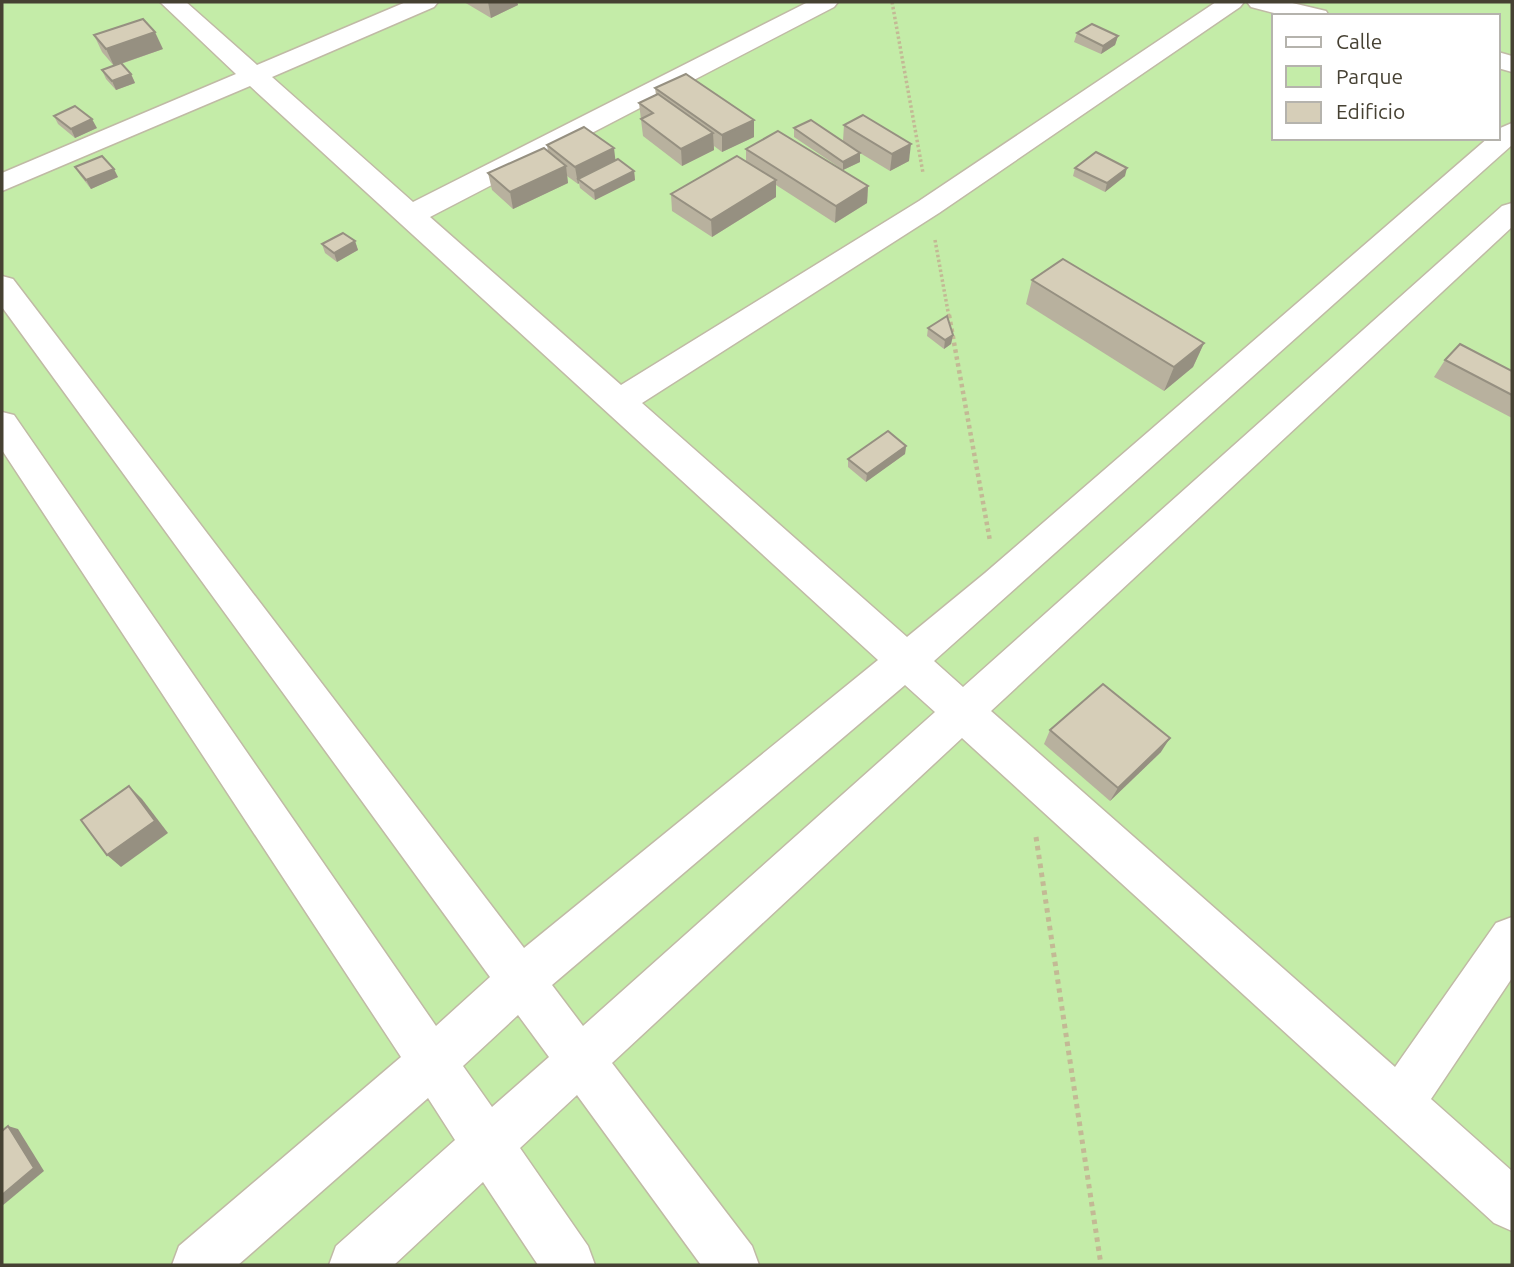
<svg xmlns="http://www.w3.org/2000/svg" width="1514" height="1267" viewBox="0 0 1514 1267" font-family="Ubuntu,sans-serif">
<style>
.green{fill:#c4eca8;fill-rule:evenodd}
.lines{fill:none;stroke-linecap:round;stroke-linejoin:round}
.minor-casing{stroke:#c0baa5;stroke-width:3}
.path-far2{stroke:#c3b995;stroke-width:3.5;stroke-dasharray:2.5 2.5;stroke-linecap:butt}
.path-far1{stroke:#c3b995;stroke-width:4.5;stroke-dasharray:3.5 3.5;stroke-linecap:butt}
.path{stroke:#c3b995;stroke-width:5;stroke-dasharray:4.5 4.5;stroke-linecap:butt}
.minor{fill:#fff;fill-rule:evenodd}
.wall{fill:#b8b19e}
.shaded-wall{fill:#969081}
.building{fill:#d6ceb8;stroke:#969081;stroke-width:2}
</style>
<rect width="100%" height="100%" fill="#f4f1e3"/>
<!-- green -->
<path class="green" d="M2,2H1512V1265H2ZM1274,16H1498V138H1274Z"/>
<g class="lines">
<defs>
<g id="minor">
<path d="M160,2H186L257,65L406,2H438L434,7L272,77L413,202L808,2H838L834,7L430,217L621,385L919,201L1216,2H1244L1240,7L939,213L642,403L907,637L985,573L1488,138H1498V129L1512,123V145L934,661L963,687L1502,206L1512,203V227L991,711L1395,1067L1496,923L1512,917V978L1431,1099L1512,1171V1231L1494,1223L962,738L612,1063L752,1246L759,1265H701L577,1095L520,1148L588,1246L595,1265H538L483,1182L394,1265H329L336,1246L455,1140L428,1098L238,1265H172L179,1246L401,1057L2,450V412L14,415L436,1026L490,977L2,307V276L13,279L524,948L878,660L250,86L2,191V173L236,74ZM905,685L935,712L583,1026L552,985ZM518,1015L549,1057L492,1107L463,1066Z"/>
<polygon points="1247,2 1288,2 1326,11 1329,16 1286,16 1251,7"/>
<polygon points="1498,52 1512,56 1512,72 1498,68"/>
</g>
</defs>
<!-- minor casing -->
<use href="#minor" class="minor-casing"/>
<!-- path-far2 -->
<g class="path-far2">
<polyline points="892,2 923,173"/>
<polyline points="935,240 949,317"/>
</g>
<!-- path-far1 -->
<polyline class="path-far1" points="949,315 990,541"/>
<!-- path -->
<polyline class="path" points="1036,837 1101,1265"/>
<!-- minor -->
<use href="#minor" class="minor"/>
</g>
<!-- wall -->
<g class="wall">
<polygon points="464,2 517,2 518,5 491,18"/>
<polygon points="1077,33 1118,36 1115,45 1101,54 1074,42"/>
<polygon points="94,35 163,49 121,64 131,74 135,83 116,90 106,79 102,70 114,66 102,52"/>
<polygon points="655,88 754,120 754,137 722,152 714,146 714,150 682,166 643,136 639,103 656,95"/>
<polygon points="54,116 97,128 75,138 58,124"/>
<polygon points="844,125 909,161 890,171 860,153 860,162 843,170 794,137 794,128 843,141"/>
<polygon points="547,145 615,161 634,171 635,180 595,200 580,188 579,183 578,184 567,176 568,183 513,209 492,190 488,173 548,152"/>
<polygon points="746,149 868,186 867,203 835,223 776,185 776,197 712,237 672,211 671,194 746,162"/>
<polygon points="75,167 118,177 91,189 80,175"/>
<polygon points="1075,168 1125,176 1105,192 1073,176"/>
<polygon points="355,241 358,250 337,262 325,253 322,244"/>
<polygon points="1032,280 1204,343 1193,367 1164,391 1026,304"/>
<polygon points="928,328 953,335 951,344 944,349 927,336"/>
<polygon points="1445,360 1512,371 1512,418 1434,377"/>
<polygon points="906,446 905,454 866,482 848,467 848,459"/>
<polygon points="1050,730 1161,752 1110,801 1044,744"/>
</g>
<!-- shaded-wall -->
<g class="shaded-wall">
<polygon points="488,2 517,2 518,5 491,18"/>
<polygon points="155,32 163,49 114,66 106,49"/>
<polygon points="1118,36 1115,45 1101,54 1103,46"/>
<polygon points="131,74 135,83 116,90 112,81"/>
<polygon points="92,119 97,128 75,138 71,129"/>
<polygon points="754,120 754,137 722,152 722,135"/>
<polygon points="713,133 714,150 682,166 681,149"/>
<polygon points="911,144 909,161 890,171 892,154"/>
<polygon points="614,148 616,165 578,179 579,183 578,184 575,167"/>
<polygon points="860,153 860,162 843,170 843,162"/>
<polygon points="566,166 568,183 513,209 510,192"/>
<polygon points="1127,168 1125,176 1105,192 1107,183"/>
<polygon points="114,169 118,177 91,189 86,180"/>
<polygon points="634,171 635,180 595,200 594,191"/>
<polygon points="776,180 776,197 712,237 711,220"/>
<polygon points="868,186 867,203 835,223 836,206"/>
<polygon points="355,241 358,250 337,262 334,253"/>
<polygon points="953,335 951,344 944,349 945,340"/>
<polygon points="1204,343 1193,367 1164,391 1174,367"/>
<polygon points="906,446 905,454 866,482 867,474"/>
<polygon points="1170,738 1161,752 1110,801 1118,788"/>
<polygon points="129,786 142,799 168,833 121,867 107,855"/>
<polygon points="8,1126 18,1129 44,1171 2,1206"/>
</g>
<!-- building -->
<g class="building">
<polygon points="143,19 155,32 106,49 94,35"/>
<polygon points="1092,24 1118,36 1103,46 1077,33"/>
<polygon points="121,63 131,74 112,81 102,70"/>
<polygon points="686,74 754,120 722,135 655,88"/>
<polygon points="658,94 713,133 681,149 641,119 653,113 639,103"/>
<polygon points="75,106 92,119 71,129 54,116"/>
<polygon points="863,115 911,144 892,154 844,125"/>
<polygon points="811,120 860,153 843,162 794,128"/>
<polygon points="584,127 614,148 575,167 547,145"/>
<polygon points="778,131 868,186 836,206 746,149"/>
<polygon points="544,148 566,166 510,192 488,173"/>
<polygon points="1096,152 1127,168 1107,183 1075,168"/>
<polygon points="102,156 114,169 86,180 75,167"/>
<polygon points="737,156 776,180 711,220 671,194"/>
<polygon points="618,159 634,171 594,191 578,179"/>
<polygon points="343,233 355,241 334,253 322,244"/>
<polygon points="1063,259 1204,343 1174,367 1032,280"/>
<polygon points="947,316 953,335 945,340 928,328"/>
<polygon points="1460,344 1512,371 1512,395 1445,360"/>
<polygon points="888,431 906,446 867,474 848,459"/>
<polygon points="1103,684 1170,738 1118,788 1050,730"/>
<polygon points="129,786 155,821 107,855 81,820"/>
<polygon points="8,1126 34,1168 2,1195 2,1131"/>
</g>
<!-- border -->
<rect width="1514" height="1267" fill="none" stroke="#464133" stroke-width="7"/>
<!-- legend -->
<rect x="1272" y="14" width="228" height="126" fill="#ffffff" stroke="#b5b3ad" stroke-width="2"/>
<rect x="1286" y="37" width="35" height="10" fill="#ffffff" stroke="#b5b3ad" stroke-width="2"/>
<text x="1336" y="49" font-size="21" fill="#464133">Calle</text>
<rect x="1286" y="66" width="35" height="21" fill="#c4eca8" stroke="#b5b3ad" stroke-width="2"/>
<text x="1336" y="84" font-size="21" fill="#464133">Parque</text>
<rect x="1286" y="102" width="35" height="21" fill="#d6ceb8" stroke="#b5b3ad" stroke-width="2"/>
<text x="1336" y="119" font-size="21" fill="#464133">Edificio</text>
</svg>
